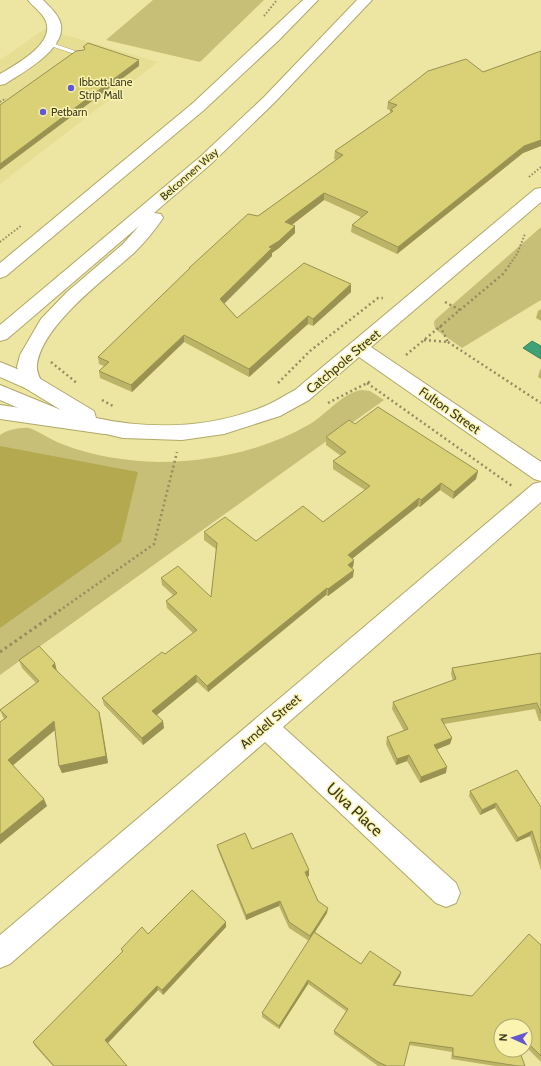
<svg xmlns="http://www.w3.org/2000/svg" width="541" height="1066" viewBox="0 0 541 1066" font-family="Cabin,sans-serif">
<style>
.built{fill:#e6de93}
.green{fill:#c7bf77}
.forest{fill:#b4a94f}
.water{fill:#3ea279;stroke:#3d825e}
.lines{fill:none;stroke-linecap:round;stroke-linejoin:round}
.service-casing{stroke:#afa867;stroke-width:1}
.minor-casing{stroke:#afa867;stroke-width:2}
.tertiary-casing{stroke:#afa867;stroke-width:2}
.primary-casing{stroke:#afa867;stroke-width:2}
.path-far2{stroke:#928d5f;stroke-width:2;stroke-dasharray:1.5 2;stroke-linecap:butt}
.path-far1{stroke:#928d5f;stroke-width:2.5;stroke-dasharray:2 3;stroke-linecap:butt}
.path{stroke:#928d5f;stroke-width:3;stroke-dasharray:2.5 3.5;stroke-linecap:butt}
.service{fill:#fff;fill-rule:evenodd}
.minor{fill:#fff;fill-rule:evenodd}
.tertiary{fill:#fff;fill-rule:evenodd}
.primary{fill:#fff;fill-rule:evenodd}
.wall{fill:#bbb365}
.shaded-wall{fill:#999252}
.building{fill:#dad075;stroke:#999252}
.poi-dot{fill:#6458d1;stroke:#faf4b0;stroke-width:1.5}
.labels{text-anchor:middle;stroke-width:3;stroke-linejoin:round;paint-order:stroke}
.far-poi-label{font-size:11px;fill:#3c391e;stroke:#faf4b0;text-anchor:start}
.far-street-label{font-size:11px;fill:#3c391e;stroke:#faf4b0}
.street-label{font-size:13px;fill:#3c391e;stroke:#faf4b0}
.near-street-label{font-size:16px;fill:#3c391e;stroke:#faf4b0}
</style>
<rect width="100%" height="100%" fill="#ede6a3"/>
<!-- built -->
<polygon class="built" points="45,29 158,62 0,184 0,60"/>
<!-- green -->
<g class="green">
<polygon points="153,0 264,0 200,62 106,40"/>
<polygon points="541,227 541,300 462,348 435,329 434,322 436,319"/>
<path d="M362,390L370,391L384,400L0,675V435C6,430 21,427 29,428C37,430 53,441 62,444C92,456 126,461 159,462C212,462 265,450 310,424C327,414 343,392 362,390Z"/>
</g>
<!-- forest -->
<polygon class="forest" points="0,446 138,472 121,542 0,628"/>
<!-- water -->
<polygon class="water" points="532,341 541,346 541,359 523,348"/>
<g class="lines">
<defs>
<polygon id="service" points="48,43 52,43 84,54 80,56 48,45"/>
<g id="minor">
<path d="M28,0H43C50,7 59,15 61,25C65,50 22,73 5,84L0,85V74C15,65 51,46 47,25C45,14 34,8 28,0Z"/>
<polygon points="541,482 541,502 283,727 456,883 460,893 456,903 446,907 436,903 265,742 10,964 0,968 0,935 533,484"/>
</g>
<path id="tertiary" d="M541,188V202L371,347L541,462V481L534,479L359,357L309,400L280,416L224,434L182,440L123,438L46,420L0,400V385L61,410L25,388L0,377V362L39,378L94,411L96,418C152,430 211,428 265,406C275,402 285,395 295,390L535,189Z"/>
<g id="primary">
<polygon points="303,0 318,0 279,40 204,110 6,276 0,278 0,263 193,103"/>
<path d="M357,0H372L274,103L212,163L154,213L161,214L163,218C155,230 144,243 134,253C105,279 42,325 37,365C36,371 40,378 42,383L39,388L32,390L25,388L17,367L20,355L41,319L67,292L123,244L139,226L7,339L0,341V325L200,157L264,97Z"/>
<polygon points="0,405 104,420 111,422 114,427 111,432 104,434 0,419"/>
</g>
</defs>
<!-- service casing -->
<use href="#service" class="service-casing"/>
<!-- minor casing -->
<use href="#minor" class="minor-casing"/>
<!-- tertiary casing -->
<use href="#tertiary" class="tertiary-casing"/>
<!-- primary casing -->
<use href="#primary" class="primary-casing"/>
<!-- path-far2 -->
<g class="path-far2">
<polyline points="264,16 277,0"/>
<polyline points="0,102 6,98"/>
<polyline points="529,177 541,167"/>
<polyline points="0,242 22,225"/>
<polyline points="510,264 517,254 525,234"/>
</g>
<!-- path-far1 -->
<g class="path-far1">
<polyline points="445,302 460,310"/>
<polyline points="424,340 448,342 440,326"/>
<polyline points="448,342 541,403"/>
<polyline points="406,355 503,274 511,263"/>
<polyline points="51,362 78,384"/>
<polyline points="278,383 310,351 378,298 383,298"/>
<polyline points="367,383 512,486"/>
<polyline points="102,400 113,406"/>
<polyline points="328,403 371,381"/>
<polyline points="59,611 154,544 177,452"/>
</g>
<!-- path -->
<polyline class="path" points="0,652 60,610"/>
<!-- service -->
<use href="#service" class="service"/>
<!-- minor -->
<use href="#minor" class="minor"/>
<!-- tertiary -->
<use href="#tertiary" class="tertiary"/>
<!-- primary -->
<use href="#primary" class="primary"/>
</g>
<!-- wall -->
<g class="wall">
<polygon points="541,51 541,146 523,153 397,254 351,232 352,225 361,217 324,200 292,225 295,226 295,233 279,248 272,253 272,256 224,303 237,318 351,284 351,292 313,326 308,324 249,377 184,342 132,392 100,378 99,371 104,366 99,364 98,357 189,270 189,268 258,216 336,160 334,159 335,151 390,113 390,110 387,109 388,102 483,72"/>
<polygon points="541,309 541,321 536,318 538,311"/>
<polygon points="541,369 541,379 538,377 540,370"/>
<polygon points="355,424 478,471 476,479 453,499 440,490 420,507 418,506 352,559 354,560 353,567 352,568 353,577 328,596 326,595 208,692 197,682 157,715 164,728 143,745 104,705 102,698 165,654 193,633 167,608 166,601 173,595 162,585 161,578 211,597 216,549 204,540 204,532 256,541 323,522 365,490 333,469 333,461 341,456 326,445 326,437"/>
<polygon points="541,653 541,721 539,721 535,709 444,724 452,738 450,744 437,749 446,773 420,783 407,761 396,765 386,744 387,737 404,731 392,709 393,702 453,681 451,674 452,668"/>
<polygon points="19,660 57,671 101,719 108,763 62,773 59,766 55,730 13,765 47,806 0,844 0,722 4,719 3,717 0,710 36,683 22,668"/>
<polygon points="470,791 541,807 541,870 530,836 516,842 495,808 480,815 469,796"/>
<polygon points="217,845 252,849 309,876 307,877 318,901 327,913 315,932 361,964 401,972 400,976 394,985 472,996 541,945 541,1062 525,1046 525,1026 501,1026 525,1066 495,1066 451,1059 452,1052 409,1045 404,1066 378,1066 334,1034 334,1031 346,1011 308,984 279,1029 262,1017 262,1013 309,941 289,928 279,906 246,920 218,850"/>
<polygon points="226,927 163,995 158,990 108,1043 127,1066 53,1066 35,1046 33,1042 122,952 121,949 148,934"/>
</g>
<!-- shaded-wall -->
<g class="shaded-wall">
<polygon points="139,60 139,66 0,170 0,164"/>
<polygon points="541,140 541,146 523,153 397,254 398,247 524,146"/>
<polygon points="324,193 324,200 285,230 285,222"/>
<polygon points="295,226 295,233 279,248 272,253 272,256 221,307 220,299 269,247"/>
<polygon points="351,284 351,292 313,326 313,319"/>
<polygon points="308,316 308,324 249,377 249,369"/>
<polygon points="184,335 184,342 132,392 131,385"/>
<polygon points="478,471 476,479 453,499 454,492"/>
<polygon points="441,483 440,490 420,507 421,500"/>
<polygon points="419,498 418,506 348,562 348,555"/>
<polygon points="354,560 353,567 347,572 348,565"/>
<polygon points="354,570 353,577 328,596 328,589"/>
<polygon points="327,588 326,595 208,692 207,686"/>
<polygon points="55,663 57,671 54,673 52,666"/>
<polygon points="196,675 197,682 153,718 152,711"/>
<polygon points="99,712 108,763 62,773 59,766"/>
<polygon points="54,721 56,729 11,767 8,760"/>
<polygon points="163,721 164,728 143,745 142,738"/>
<polygon points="452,738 450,744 433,751 434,745"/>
<polygon points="409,755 407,761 396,765 397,759"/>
<polygon points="447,767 446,773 420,783 421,777"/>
<polygon points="44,799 47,806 0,844 0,835"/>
<polygon points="496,803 495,808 480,815 482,810"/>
<polygon points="532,831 530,836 516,842 518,838"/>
<polygon points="309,870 309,876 304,877 305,872"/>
<polygon points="280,901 279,906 246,920 246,915"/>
<polygon points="328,908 327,913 309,941 310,936"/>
<polygon points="226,922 226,927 163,995 162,990"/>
<polygon points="401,972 400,976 392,989 393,985"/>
<polygon points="308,980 308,984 279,1029 279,1026"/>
<polygon points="157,986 158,990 107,1044 105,1040"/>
</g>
<!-- building -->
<g class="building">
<polygon points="88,43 139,60 0,164 0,105 76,51 84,50 85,48 83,47"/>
<polygon points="541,51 541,140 524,146 398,247 352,225 368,212 324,193 285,222 295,226 279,241 269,247 272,248 220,299 237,318 304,263 351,284 313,319 308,316 249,369 184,335 131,385 99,371 109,362 98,357 190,268 189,268 248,214 258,216 343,155 335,151 393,111 390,110 397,105 388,102 428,71 466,59 483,72"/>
<polygon points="378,407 478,471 454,492 441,483 421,500 419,498 348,555 354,560 348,565 354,570 328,589 327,588 207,686 196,675 152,711 163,721 142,738 102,698 162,652 165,654 197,630 166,601 177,593 161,578 178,566 211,597 217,543 204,532 225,517 256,541 303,506 323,522 370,486 333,461 346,452 326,437 349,420 355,424"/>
<polygon points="39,646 55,663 52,666 99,712 106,756 59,766 54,721 8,760 44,799 0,835 0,722 7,717 0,710 39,681 19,660"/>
<polygon points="541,653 541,713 537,703 441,719 452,738 434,745 447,767 421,777 409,755 397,759 387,737 408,729 393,702 456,679 452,668"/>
<polygon points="517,770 541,807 541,859 532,831 518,838 496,803 482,810 470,791"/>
<polygon points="245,833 252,849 292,833 309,870 305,872 318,901 328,908 310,936 289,922 280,901 246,915 217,845"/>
<polygon points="192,890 226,922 162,990 157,986 105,1040 127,1066 54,1066 33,1042 123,951 121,949 142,927 148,934"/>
<polygon points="314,932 361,964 370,951 401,972 393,985 472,996 529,934 541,945 541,1056 525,1040 525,1026 511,1026 508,1023 509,1026 501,1026 501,1050 519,1050 525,1066 518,1066 453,1056 453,1048 410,1042 404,1066 387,1066 378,1062 334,1031 348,1009 308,980 279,1026 262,1013"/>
</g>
<!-- markers -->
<g class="poi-dot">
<circle cx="71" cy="88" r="4"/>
<circle cx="43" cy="112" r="4"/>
</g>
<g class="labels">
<!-- far-poi labels -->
<g class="far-poi-label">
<text x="79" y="86">Ibbott Lane<tspan x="79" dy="13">Strip Mall</tspan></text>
<text x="51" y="116">Petbarn</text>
</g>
<!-- far-street labels -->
<g class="far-street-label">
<text transform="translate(189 174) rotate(-41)" y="4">Belconnen Way</text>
</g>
<!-- street labels -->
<g class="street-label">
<text transform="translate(343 361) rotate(-40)" y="5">Catchpole Street</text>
<text transform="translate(450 410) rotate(35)" y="5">Fulton Street</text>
<text transform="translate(270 721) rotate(-41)" y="5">Arndell Street</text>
</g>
<!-- near-street labels -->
<g class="near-street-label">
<text transform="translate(355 809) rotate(43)" y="6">Ulva Place</text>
</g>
</g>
<!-- north arrow -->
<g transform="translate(513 1038) rotate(273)"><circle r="19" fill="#faf4b0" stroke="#aea976"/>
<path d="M0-3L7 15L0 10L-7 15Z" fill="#6458d1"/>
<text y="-6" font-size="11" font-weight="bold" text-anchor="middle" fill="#3c391e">N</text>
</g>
</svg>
